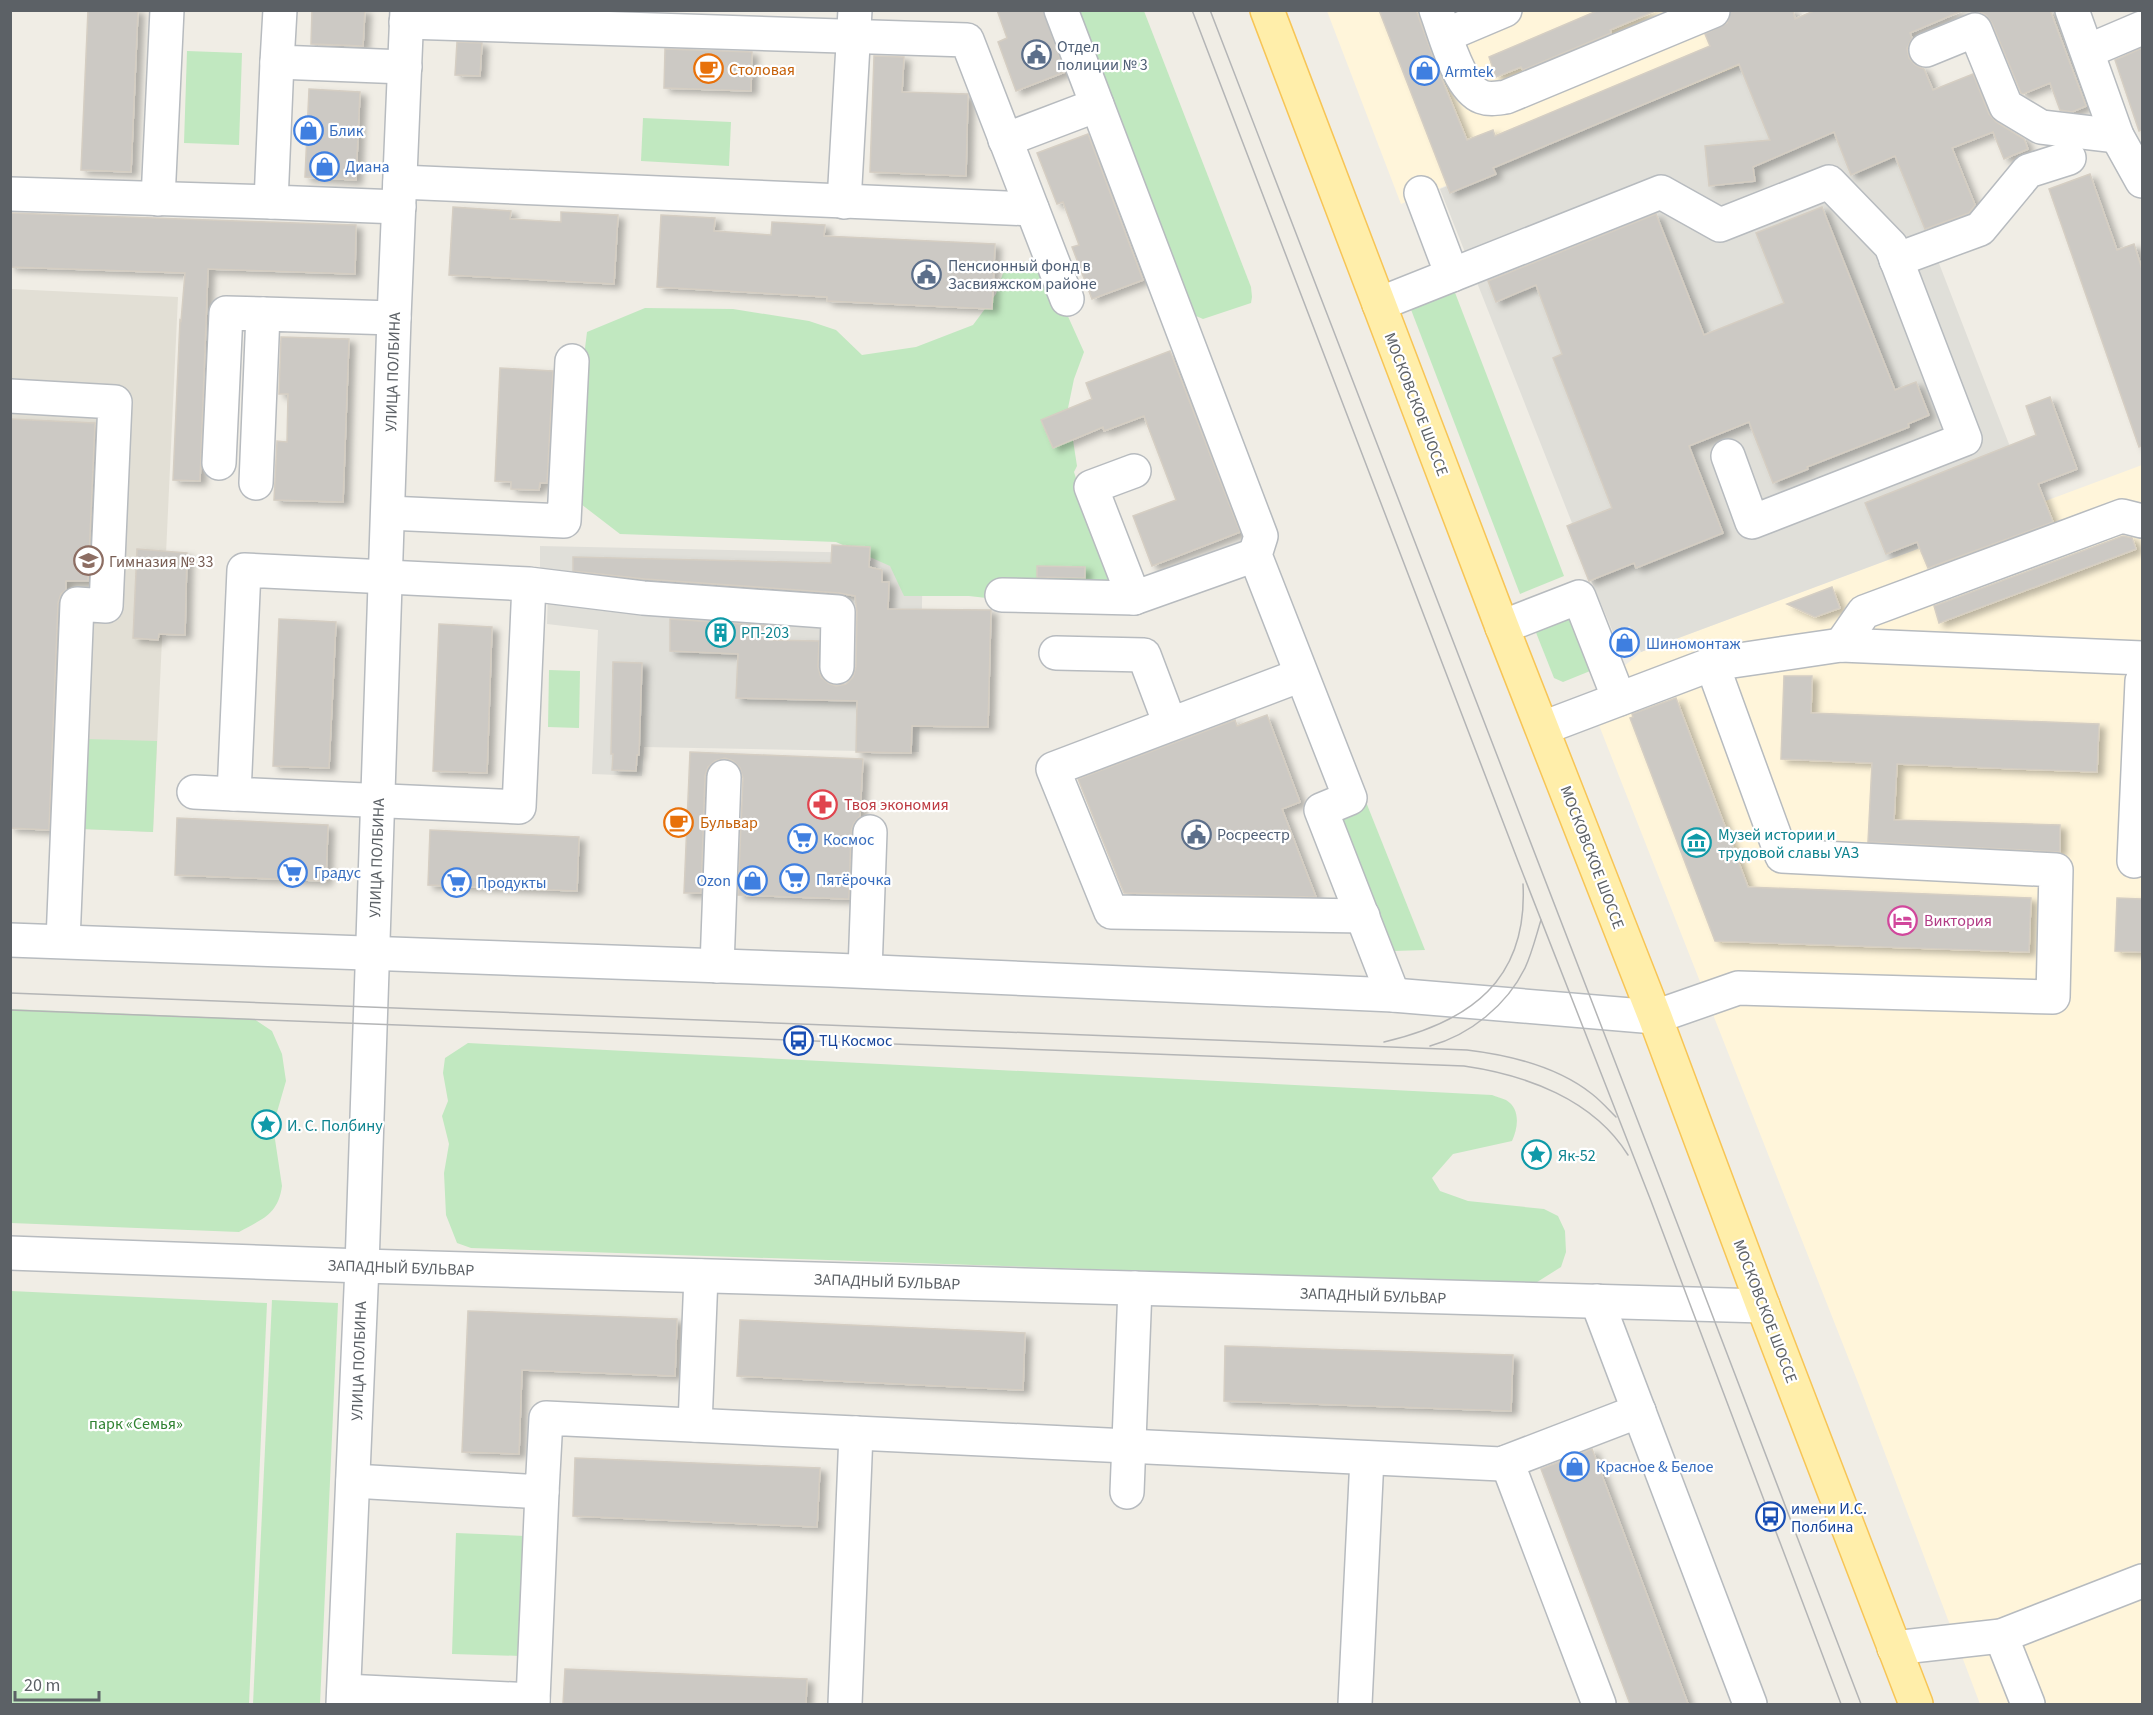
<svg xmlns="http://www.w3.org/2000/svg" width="2153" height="1715" viewBox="0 0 2153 1715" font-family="'Source Sans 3',sans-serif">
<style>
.commercial{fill:#fff5da}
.industrial{fill:#e0dfd9}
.education{fill:#e2dfd5}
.green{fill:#c1e8c0}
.building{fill:#ccc9c4;stroke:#d5cec3;stroke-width:1.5;filter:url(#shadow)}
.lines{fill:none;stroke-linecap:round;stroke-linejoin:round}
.minor-casing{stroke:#b7bbbf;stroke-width:36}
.major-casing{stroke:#f7c556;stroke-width:36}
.minor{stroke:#fff;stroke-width:33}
.major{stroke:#fea;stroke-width:33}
.tram{stroke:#b4b5b6;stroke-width:1.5}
.labels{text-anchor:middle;stroke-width:4.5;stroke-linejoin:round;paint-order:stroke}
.service-label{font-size:16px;fill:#4e5e75;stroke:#fff;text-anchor:start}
.food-label{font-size:16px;fill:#c56008;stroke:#fff;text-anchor:start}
.shop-label{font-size:16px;fill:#366cbe;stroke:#fff;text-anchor:start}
.street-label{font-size:16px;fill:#5c6166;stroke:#fff}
.education-label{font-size:16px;fill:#785e54;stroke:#fff;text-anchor:start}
.culture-label{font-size:16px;fill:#0d838f;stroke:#fff;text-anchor:start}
.health-label{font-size:16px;fill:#be3a42;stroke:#fff;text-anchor:start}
.hotel-label{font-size:16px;fill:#b23c85;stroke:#fff;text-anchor:start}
.transit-label{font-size:16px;fill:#164399;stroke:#fff;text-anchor:start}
.park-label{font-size:16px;fill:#308231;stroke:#fff}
</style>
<defs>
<filter id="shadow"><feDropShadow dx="6" dy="4" stdDeviation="3" flood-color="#0004"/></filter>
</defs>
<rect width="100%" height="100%" fill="#f0ede5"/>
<!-- commercial -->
<g class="commercial">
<polygon points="1327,11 1762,11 1778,50 1401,204"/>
<polygon points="2142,465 2142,1704 1980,1704 1859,1385 1593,710 1610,678 1641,652"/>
</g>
<!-- industrial -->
<g class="industrial">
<polygon points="1849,31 2033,506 1641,652 1630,626 1613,632 1591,580 1589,581 1567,526 1572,523 1440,189 1778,50"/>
<polygon points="540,546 923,554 919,752 644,747 642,776 592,774 598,630 547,624 548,591 540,590"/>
</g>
<!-- education -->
<polygon class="education" points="11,289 178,297 153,832 11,826"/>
<!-- green -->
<g class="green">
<polygon points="1075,11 1144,11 1251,287 1252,297 1251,303 1203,319 1196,316 1192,311"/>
<polygon points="187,51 242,53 239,145 184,143"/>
<polygon points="643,118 731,122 729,166 641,161"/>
<polygon points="1030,260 1057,292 1084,352 1074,379 1068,408 1077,466 1074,472 1109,582 1013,601 969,596 904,596 890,566 836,542 620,534 577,501 578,405 587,332 645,308 733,309 809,321 836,330 862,355 916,347 973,325 996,294 1003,273"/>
<polygon points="1454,290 1564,576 1520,594 1410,307"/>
<polygon points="1576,608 1600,667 1563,682 1554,678 1533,625"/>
<polygon points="549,670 580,671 579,728 548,727"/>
<polygon points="86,739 157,741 153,832 82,829"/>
<polygon points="1366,802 1425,950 1394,951 1340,812"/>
<path d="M11,1009L254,1019L272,1031L282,1054L286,1081L273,1126L282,1186C278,1215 262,1219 239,1232L11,1223Z"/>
<path d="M468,1043L1492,1095C1496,1097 1502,1098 1506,1100C1521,1109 1518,1128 1512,1141L1453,1154L1432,1178L1440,1191L1468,1201L1544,1209L1558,1216L1565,1231L1566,1252L1561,1267L1534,1284L471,1248L457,1243L446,1215L444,1173L449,1144L442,1116L448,1101L443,1073L445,1058Z"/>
<polygon points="11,1291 267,1303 249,1704 11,1704"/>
<polygon points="272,1300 338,1303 320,1704 253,1704"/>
<polygon points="456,1533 525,1536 521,1656 452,1654"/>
</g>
<!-- building -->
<g class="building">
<polygon points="88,10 138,10 131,172 81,170"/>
<polygon points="312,10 365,10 363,46 311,44"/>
<polygon points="997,10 1043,10 1065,72 1016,91 998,42 1007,38"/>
<polygon points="1379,10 1416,10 1436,65 1467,140 1493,130 1495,136 1710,46 1705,34 1727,23 1731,10 1793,10 1795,19 1816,10 1964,10 1910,33 1912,38 1907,48 1909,58 1915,65 1924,69 1933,90 1973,74 1989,114 1996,122 2024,139 2028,149 2004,159 1993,132 1952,148 1975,205 1969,213 1925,229 1895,156 1851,175 1834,132 1753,167 1755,181 1709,186 1705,146 1770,140 1739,64 1493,168 1496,174 1450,193"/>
<polygon points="1599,10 1655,11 1610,30 1611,33 1523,70 1521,67 1496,77 1489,57"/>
<polygon points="1977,10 2050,10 2086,106 2072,112 2060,110 2050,83 2023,94 2021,93 1992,23 1987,16"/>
<polygon points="457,42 482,43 480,76 455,75"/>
<polygon points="2142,48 2142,130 2139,131 2115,60"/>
<polygon points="665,49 752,52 751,91 664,88"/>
<polygon points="874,56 904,57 902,92 968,94 966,176 870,172"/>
<polygon points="309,89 360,92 356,180 305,177"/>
<polygon points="1088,134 1143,280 1092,299 1072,247 1079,245 1063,202 1057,204 1037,153"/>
<polygon points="2090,174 2117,250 2134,244 2142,269 2142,446 2139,447 2049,189"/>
<polygon points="453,207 511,211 510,219 561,222 561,212 618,215 614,284 449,275"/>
<polygon points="1822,207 1895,390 1916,382 1929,415 1908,424 1909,427 1807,467 1808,469 1773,483 1749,422 1689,446 1723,533 1636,568 1634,563 1589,581 1567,526 1612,508 1553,358 1562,354 1536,285 1496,302 1488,281 1656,214 1704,335 1784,303 1756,233"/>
<polygon points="10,213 356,225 355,274 208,269 200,481 173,480 180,320 181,321 185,273 10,267"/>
<polygon points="661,215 715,218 714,231 771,235 772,222 825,225 824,236 995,244 992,309 827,301 827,297 657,287"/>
<polygon points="281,337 349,339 343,502 274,500 277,441 287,442 288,394 279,394"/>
<polygon points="1170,351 1240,532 1152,566 1133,516 1176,500 1144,416 1104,431 1103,427 1053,448 1041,420 1092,399 1086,383"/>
<polygon points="500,368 553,371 547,483 540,483 539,490 511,489 511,482 495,481"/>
<polygon points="2050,397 2077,469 2038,484 2053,522 1928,568 1917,542 1886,554 1865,503 2036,435 2026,406"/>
<polygon points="10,419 95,423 88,581 66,581 66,590 61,594 58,603 49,830 10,828"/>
<polygon points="2123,536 2132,538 2136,549 1939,623 1934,606"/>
<polygon points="832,545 870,547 869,567 882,570 882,582 889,582 888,609 991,610 988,727 912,726 911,753 856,752 857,701 736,698 738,654 670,651 670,619 770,626 770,640 819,641 818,667 821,677 828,683 836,686 846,684 853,677 856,667 857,612 855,596 839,593 645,579 573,571 573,557 831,563"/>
<polygon points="137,549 187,553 185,635 159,634 158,640 133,638"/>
<polygon points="1037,566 1085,567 1085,578 1037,577"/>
<polygon points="1832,587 1840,608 1815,617 1787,604"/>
<polygon points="279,619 336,622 329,768 273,766"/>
<polygon points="439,624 492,627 487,773 433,771"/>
<polygon points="613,662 642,663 639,755 637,755 636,771 612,770 613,754 611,754"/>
<polygon points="1784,676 1812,676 1811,713 2099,724 2097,772 1897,764 1894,820 2060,825 2060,852 1868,842 1872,763 1781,759"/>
<polygon points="1676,698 1748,887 2031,898 2029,952 1715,941 1630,718 1633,717 1632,714"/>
<polygon points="1267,715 1300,802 1282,809 1316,897 1124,893 1078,779 1235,720 1237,726"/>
<polygon points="690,752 863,759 860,816 854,823 851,831 849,899 738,895 743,778 740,768 733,761 725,758 715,761 708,767 705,776 701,893 684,893"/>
<polygon points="177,818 328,825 326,881 175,875"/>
<polygon points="430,830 579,837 577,891 428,885"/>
<polygon points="2117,898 2142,899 2142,952 2115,951"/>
<polygon points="468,1311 677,1319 675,1376 522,1370 519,1454 462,1452"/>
<polygon points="740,1320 1025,1333 1023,1390 737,1376"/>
<polygon points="1225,1346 1513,1355 1511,1411 1224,1401"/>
<polygon points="1592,1449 1688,1704 1630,1704 1541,1469"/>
<polygon points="575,1458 820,1468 817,1527 573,1516"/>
<polygon points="565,1669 807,1679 806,1704 563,1704"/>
</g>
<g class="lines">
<defs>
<g id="minor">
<polyline points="280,10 277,62 405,67"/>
<polyline points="1061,10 1261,536 1255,555 1350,798 1321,810 1393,995"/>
<path d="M1436,10C1445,33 1458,88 1482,97C1490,100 1498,98 1506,97L1713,11"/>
<polyline points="2072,10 2117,136 2142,181"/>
<polyline points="406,22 967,40 1067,299"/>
<polyline points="1446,35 1505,10"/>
<polyline points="1926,50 1975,30 2006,106 2041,127 2117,136"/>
<polyline points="2088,51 2142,28"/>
<polyline points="277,62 271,202 399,207"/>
<polyline points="1005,140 1097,105"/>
<polyline points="400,182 1032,209"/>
<polyline points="1421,193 1452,275"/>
<polyline points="10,194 271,202"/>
<polyline points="158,199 167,10"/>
<polyline points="844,202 855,10"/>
<polyline points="1896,260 1980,229 2028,171 2069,158"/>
<polyline points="1379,304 1661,192 1720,225 1829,182 1891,246 1965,439 1752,522 1728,456"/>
<polyline points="10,396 115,402 106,606 77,604 63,941"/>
<polyline points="219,463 226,313 263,314"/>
<polyline points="1134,471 1091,487 1134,598 1255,555"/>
<polyline points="256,483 263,314 394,318"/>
<polyline points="388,513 564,521 572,361"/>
<polyline points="529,584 519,807 234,794 244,570 529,584 643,598 838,612 837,667"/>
<polyline points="1002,595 1134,598"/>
<polyline points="1502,627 1579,597 1619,699"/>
<polyline points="1841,645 1864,612 2122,516 2142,521"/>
<polyline points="1056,653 1144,655 1170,724"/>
<polyline points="1712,664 1841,645 2142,658"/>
<polyline points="1301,675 1053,769 1111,912 1363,916"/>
<polyline points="194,792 234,794"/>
<polyline points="2134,861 2142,681"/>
<polyline points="10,940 831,970 1393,995 1655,1017 1738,988 2053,997 2056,870 1782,856 1712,664 1543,728"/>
<polyline points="717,966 724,777"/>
<polyline points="865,971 870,832"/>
<polyline points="10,1253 362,1266 1763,1306"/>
<polyline points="1597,1301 1750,1704"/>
<polyline points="695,1425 701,1276"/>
<polyline points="1507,1462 1599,1704"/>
<polyline points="353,1481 542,1492 546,1418 1501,1464 1639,1411"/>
<polyline points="1127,1492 1135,1288"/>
<polyline points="2001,1636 2028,1704"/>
<polyline points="1894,1648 2001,1636 2142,1581"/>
<polyline points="344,1691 533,1700 533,1704"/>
<polyline points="533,1700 542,1492"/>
<polyline points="343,1704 362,1266 394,318 407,10"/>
<polyline points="845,1704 856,1433"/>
<polyline points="1355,1704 1367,1458"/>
</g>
<polyline id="major" points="1267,10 1502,627 1655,1017 1763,1306 1916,1704"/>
</defs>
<!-- minor casing -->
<use href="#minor" class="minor-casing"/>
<!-- major casing -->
<use href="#major" class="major-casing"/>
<!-- minor -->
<use href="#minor" class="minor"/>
<!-- major -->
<use href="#major" class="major"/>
<!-- tram -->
<g class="tram">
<polyline points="1192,10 1518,861 1651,1201 1841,1704"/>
<polyline points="1210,10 1666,1194 1861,1704"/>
<path d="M10,993L1467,1050C1509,1055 1558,1067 1592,1094C1601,1101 1608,1109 1616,1117"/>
<path d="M10,1010L1464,1066C1526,1075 1593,1099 1628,1155"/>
<path d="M1384,1042C1470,1022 1528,980 1523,884"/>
<path d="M1430,1046C1470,1035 1507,1005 1525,968C1532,953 1536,936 1541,920"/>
</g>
</g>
<!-- icons -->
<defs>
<symbol id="civic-ring" viewBox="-11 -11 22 22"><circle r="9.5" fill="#fff" stroke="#5c6f8a" stroke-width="1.5"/><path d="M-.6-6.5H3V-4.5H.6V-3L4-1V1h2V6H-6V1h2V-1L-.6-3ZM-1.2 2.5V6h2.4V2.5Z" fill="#5c6f8a"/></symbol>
<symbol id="cafe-ring" viewBox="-11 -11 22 22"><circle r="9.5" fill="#fff" stroke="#e8710a" stroke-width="1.5"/><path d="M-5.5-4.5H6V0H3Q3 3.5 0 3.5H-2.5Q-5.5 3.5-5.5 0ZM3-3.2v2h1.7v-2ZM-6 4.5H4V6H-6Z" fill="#e8710a"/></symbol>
<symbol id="shop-ring" viewBox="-11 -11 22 22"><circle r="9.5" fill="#fff" stroke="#3f7fe0" stroke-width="1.5"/><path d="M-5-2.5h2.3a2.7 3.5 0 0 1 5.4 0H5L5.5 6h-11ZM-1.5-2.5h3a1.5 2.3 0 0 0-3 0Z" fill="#3f7fe0"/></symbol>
<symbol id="school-ring" viewBox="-11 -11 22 22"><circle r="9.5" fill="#fff" stroke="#8d6e63" stroke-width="1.5"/><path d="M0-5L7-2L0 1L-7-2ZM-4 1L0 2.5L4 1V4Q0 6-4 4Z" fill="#8d6e63"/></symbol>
<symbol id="building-ring" viewBox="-11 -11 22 22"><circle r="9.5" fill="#fff" stroke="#0f9aa8" stroke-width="1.5"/><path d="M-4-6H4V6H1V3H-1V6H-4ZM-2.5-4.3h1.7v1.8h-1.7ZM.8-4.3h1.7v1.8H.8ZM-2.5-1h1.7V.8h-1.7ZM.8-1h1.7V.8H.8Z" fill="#0f9aa8"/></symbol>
<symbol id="pharmacy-ring" viewBox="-11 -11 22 22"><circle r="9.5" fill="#fff" stroke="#e0444e" stroke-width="1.5"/><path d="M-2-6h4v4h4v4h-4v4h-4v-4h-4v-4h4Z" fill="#e0444e"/></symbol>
<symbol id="supermarket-ring" viewBox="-11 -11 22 22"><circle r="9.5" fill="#fff" stroke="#3f7fe0" stroke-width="1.5"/><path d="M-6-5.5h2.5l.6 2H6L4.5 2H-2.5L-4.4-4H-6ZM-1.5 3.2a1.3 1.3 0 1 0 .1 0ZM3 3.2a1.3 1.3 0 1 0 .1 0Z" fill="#3f7fe0"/></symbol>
<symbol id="museum-ring" viewBox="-11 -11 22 22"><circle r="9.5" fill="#fff" stroke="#0f9aa8" stroke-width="1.5"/><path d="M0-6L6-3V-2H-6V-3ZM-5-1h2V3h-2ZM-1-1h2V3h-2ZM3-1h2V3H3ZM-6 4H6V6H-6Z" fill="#0f9aa8"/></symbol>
<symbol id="hotel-ring" viewBox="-11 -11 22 22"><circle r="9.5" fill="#fff" stroke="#d1479c" stroke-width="1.5"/><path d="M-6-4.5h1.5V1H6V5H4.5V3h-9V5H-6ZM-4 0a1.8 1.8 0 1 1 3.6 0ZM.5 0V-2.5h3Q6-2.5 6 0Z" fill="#d1479c"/></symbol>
<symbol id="bus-ring" viewBox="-11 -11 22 22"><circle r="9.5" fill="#fff" stroke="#1a4fb4" stroke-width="1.5"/><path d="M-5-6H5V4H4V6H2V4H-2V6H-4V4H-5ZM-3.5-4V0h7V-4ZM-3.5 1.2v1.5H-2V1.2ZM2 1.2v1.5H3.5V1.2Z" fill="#1a4fb4"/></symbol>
<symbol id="sight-ring" viewBox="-11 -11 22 22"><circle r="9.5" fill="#fff" stroke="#0f9aa8" stroke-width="1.5"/><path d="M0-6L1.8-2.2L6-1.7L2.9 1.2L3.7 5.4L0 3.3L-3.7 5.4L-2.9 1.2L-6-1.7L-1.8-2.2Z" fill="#0f9aa8"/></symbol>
</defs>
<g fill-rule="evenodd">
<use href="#civic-ring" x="1020" y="38" width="33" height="33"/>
<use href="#cafe-ring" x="692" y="52" width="33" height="33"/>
<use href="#shop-ring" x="1408" y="54" width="33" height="33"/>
<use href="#shop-ring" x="292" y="114" width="33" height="33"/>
<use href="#shop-ring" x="308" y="150" width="33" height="33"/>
<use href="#civic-ring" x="910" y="258" width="33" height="33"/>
<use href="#school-ring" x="72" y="544" width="33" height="33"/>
<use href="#building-ring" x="704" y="616" width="33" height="33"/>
<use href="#shop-ring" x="1608" y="626" width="33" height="33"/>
<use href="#pharmacy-ring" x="806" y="788" width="33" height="33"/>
<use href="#cafe-ring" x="662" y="806" width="33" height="33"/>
<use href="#civic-ring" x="1180" y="818" width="33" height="33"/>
<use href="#supermarket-ring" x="786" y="822" width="33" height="33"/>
<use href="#museum-ring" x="1680" y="826" width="33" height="33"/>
<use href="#supermarket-ring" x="276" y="856" width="33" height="33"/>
<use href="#supermarket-ring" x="778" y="862" width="33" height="33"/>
<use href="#shop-ring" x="736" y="864" width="33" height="33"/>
<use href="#supermarket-ring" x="440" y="866" width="33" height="33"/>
<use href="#hotel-ring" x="1886" y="904" width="33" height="33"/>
<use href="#bus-ring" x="782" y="1024" width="33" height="33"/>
<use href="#sight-ring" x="250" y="1108" width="33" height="33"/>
<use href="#sight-ring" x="1520" y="1138" width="33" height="33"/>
<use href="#shop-ring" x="1558" y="1450" width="33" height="33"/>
<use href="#bus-ring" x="1754" y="1500" width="33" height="33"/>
</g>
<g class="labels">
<!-- service labels -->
<g class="service-label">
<text x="1057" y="52">Отдел<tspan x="1057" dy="18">полиции № 3</tspan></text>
<text x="948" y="271">Пенсионный фонд в<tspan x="948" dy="18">Засвияжском районе</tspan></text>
<text x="1217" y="840">Росреестр</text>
</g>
<!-- food labels -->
<g class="food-label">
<text x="729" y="75">Столовая</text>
<text x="700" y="828">Бульвар</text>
</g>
<!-- shop labels -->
<g class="shop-label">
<text x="1445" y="77">Armtek</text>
<text x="329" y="136">Блик</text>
<text x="345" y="172">Диана</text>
<text x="1646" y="649">Шиномонтаж</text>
<text x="823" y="845">Космос</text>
<text x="314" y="878">Градус</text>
<text x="816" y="885">Пятёрочка</text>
<text x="731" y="886" text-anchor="end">Ozon</text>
<text x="477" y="888">Продукты</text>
<text x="1596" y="1472">Красное &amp; Белое</text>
</g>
<!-- street labels -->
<g class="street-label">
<text transform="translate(392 372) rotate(-88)" y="6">УЛИЦА ПОЛБИНА</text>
<text transform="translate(1417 404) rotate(69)" y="6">МОСКОВСКОЕ ШОССЕ</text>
<text transform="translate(1593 857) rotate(69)" y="6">МОСКОВСКОЕ ШОССЕ</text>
<text transform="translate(376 858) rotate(-88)" y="6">УЛИЦА ПОЛБИНА</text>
<text transform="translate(401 1267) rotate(2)" y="6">ЗАПАДНЫЙ БУЛЬВАР</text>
<text transform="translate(887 1281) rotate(2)" y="6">ЗАПАДНЫЙ БУЛЬВАР</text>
<text transform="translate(1373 1295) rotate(2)" y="6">ЗАПАДНЫЙ БУЛЬВАР</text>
<text transform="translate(1766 1311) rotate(69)" y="6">МОСКОВСКОЕ ШОССЕ</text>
<text transform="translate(358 1361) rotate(-88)" y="6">УЛИЦА ПОЛБИНА</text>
</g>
<!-- education labels -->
<g class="education-label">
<text x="109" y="567">Гимназия № 33</text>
</g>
<!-- culture labels -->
<g class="culture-label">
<text x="741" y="638">РП-203</text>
<text x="1718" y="840">Музей истории и<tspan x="1718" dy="18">трудовой славы УАЗ</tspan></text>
<text x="287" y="1131">И. С. Полбину</text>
<text x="1558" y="1161">Як-52</text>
</g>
<!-- health labels -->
<g class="health-label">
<text x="844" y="810">Твоя экономия</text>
</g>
<!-- hotel labels -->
<g class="hotel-label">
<text x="1924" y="926">Виктория</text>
</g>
<!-- transit labels -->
<g class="transit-label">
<text x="819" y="1046">ТЦ Космос</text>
<text x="1791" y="1514">имени И.С.<tspan x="1791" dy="18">Полбина</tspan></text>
</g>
<!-- park labels -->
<g class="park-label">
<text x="136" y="1429">парк «Семья»</text>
</g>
</g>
<!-- border -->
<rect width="2153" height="1715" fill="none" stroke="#5c6166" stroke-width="24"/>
<!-- scale -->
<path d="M15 1691v9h84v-9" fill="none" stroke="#5c6166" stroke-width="3"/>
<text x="24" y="1691" font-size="18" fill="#5c6166" stroke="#ffffff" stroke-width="4.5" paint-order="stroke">20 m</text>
</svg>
